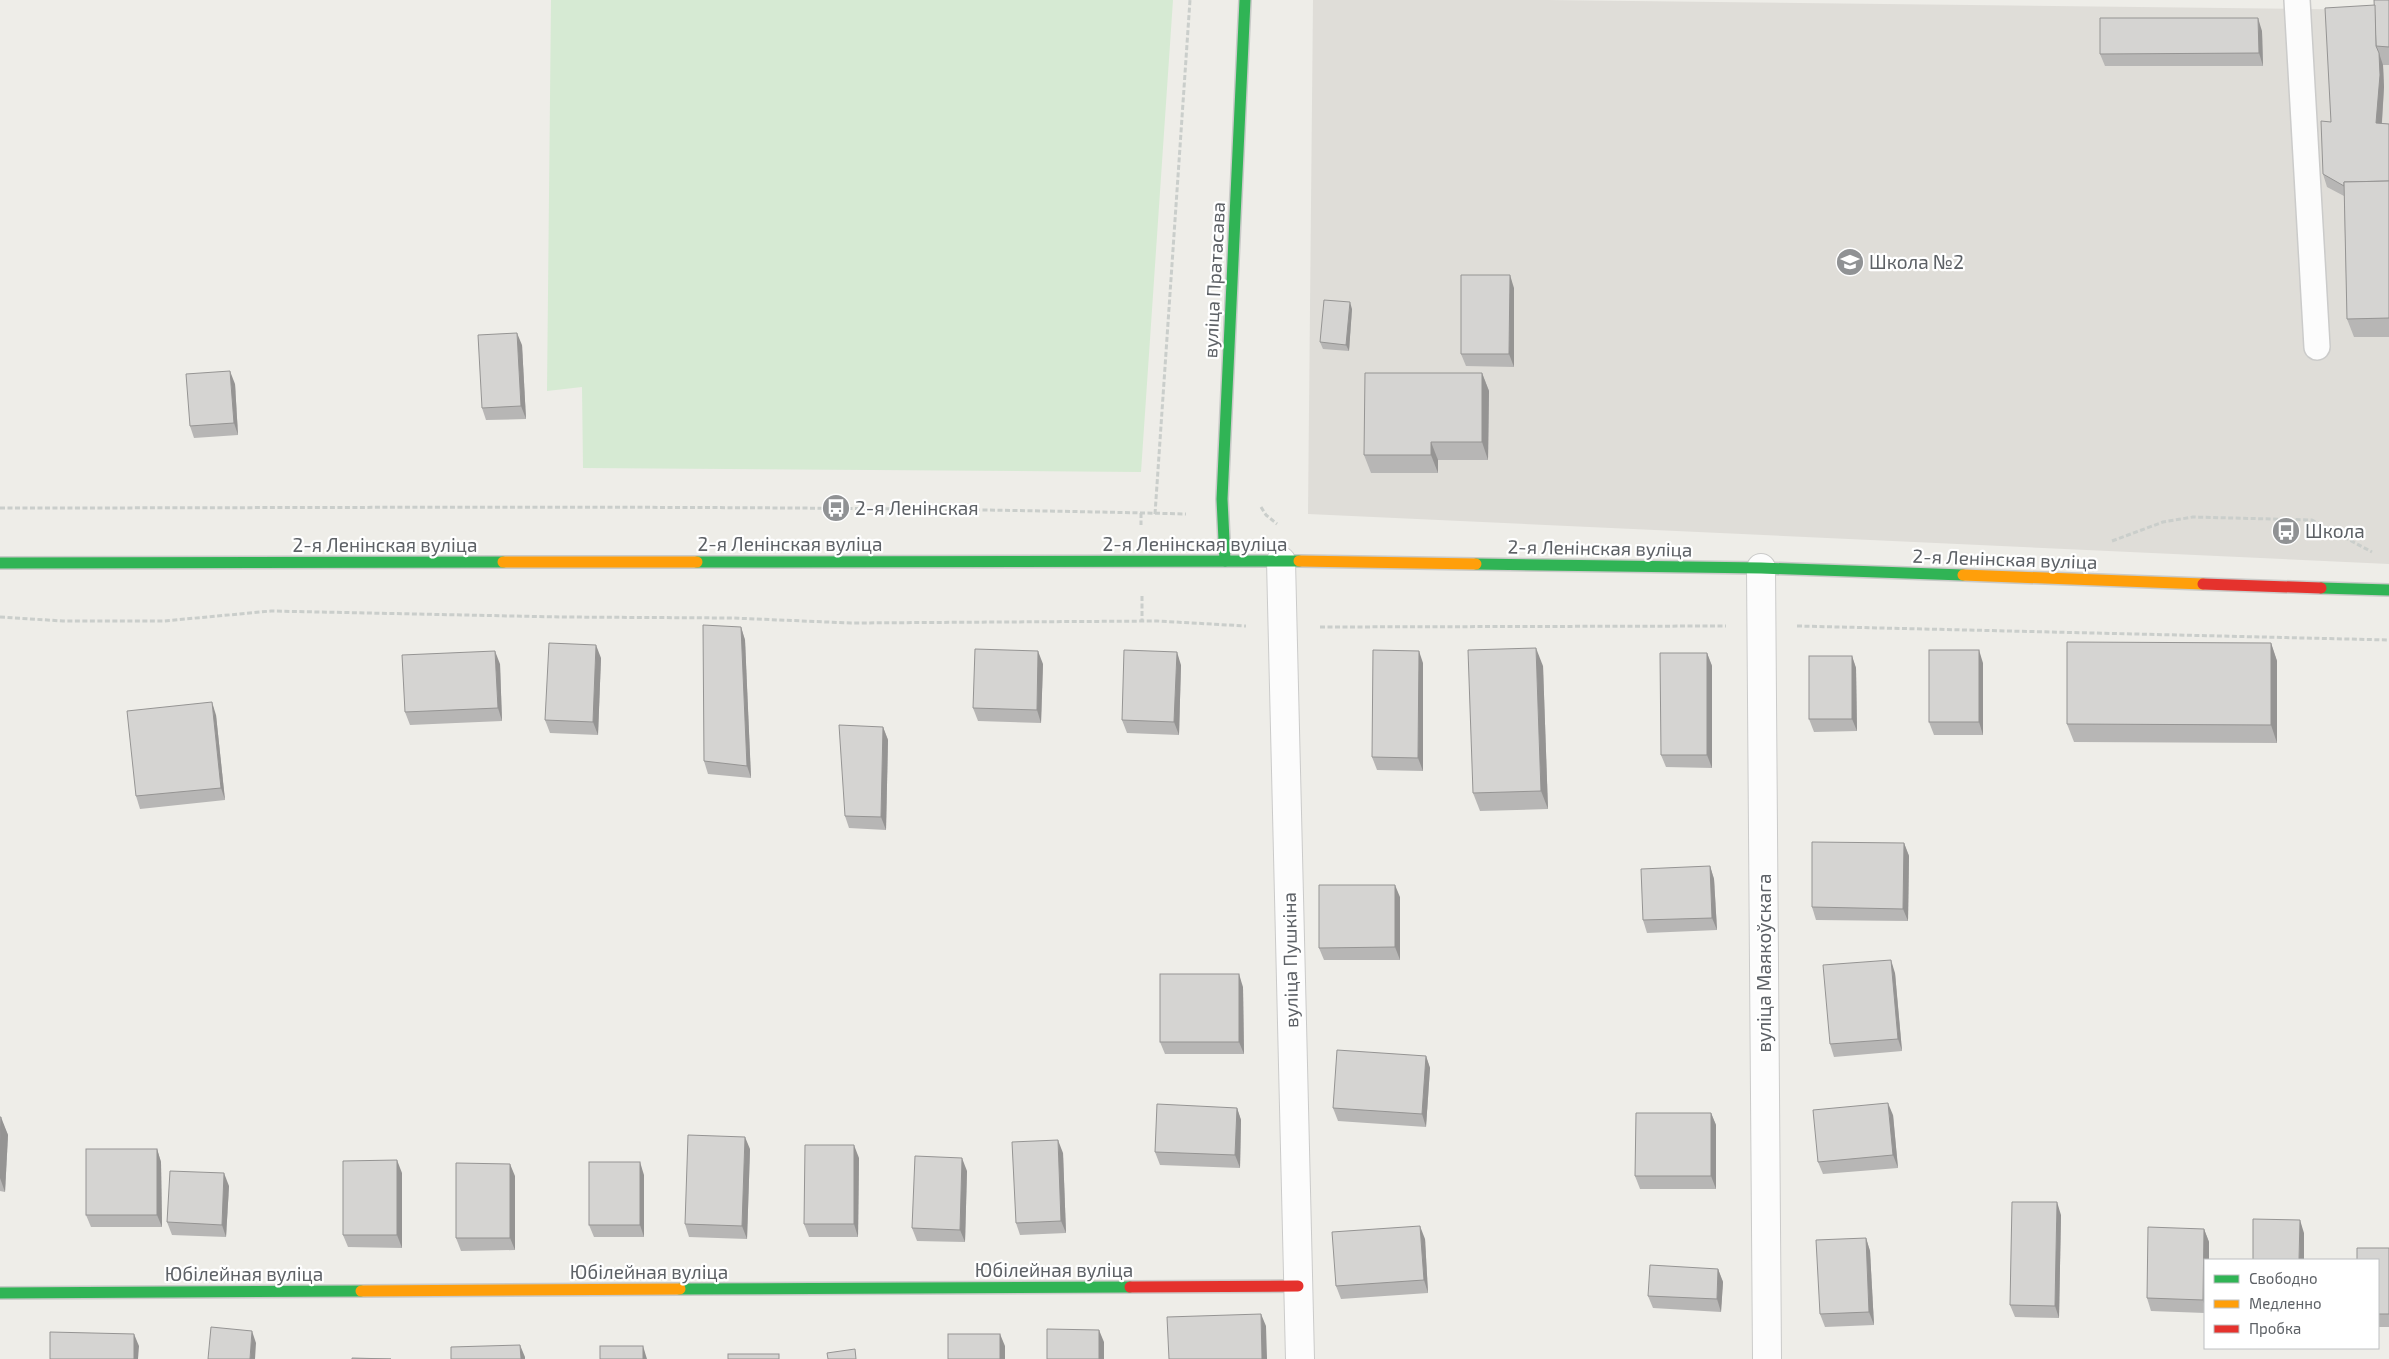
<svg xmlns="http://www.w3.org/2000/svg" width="2389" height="1359" viewBox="0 0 2389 1359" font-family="'Exo 2',sans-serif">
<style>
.education{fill:#dfddd8}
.green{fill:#d6ead3}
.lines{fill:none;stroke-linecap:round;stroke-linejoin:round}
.lane-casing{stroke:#cbcbca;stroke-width:28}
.street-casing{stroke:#cbcbca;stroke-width:30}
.fast-casing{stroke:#c9cac8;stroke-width:14}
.slow-casing{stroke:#c9cac8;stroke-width:14}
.jam-casing{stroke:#c9cac8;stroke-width:14}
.path{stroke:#cacecb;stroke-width:3;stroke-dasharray:5 2.5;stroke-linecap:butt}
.lane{stroke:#fcfcfc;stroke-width:25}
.street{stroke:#fcfcfc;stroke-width:28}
.fast{stroke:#30b455;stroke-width:11}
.slow{stroke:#ff9f0a;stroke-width:11}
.jam{stroke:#e5322d;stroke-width:11}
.wall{fill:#b7b6b5}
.shaded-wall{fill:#959493}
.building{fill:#d5d4d2;stroke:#959493}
.labels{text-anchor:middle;stroke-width:4.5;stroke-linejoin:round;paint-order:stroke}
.poi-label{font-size:19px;fill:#5d6166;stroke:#fff;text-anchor:start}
.street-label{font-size:19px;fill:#5d6166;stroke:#fff}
</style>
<rect width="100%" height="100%" fill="#eeede8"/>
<!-- education -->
<polygon class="education" points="1313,0 1548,0 2389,10 2389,564 1308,514"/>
<!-- green -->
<polygon class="green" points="551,0 1173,0 1141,472 583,468 582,387 547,391"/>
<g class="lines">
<defs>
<polyline id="lane" points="2297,0 2317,347"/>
<g id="street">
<polyline points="1281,561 1300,1359"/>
<polyline points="1761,568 1767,1359"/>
</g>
<g id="fast">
<polyline points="1225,561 1222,499 1245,0"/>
<polyline points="697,562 1299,561"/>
<polyline points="0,563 503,562"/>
<polyline points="1476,564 1761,568 1963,575"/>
<polyline points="2321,588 2389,590"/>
<polyline points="680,1289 1130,1287"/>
<polyline points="0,1293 361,1291"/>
</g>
<g id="slow">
<polyline points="1299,561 1476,564"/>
<polyline points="503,562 697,562"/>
<polyline points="1963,575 2203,584"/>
<polyline points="361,1291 680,1289"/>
</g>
<g id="jam">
<polyline points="2203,584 2321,588"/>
<polyline points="1130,1287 1298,1286"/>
</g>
</defs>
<!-- lane casing -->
<use href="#lane" class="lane-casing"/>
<!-- street casing -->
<use href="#street" class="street-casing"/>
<!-- fast casing -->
<use href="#fast" class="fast-casing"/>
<!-- slow casing -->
<use href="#slow" class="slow-casing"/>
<!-- jam casing -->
<use href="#jam" class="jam-casing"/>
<!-- path -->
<g class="path">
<polyline points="1261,507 1266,515 1277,524"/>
<path d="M0,508C395,508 791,504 1186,514"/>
<polyline points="1141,513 1141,525"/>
<polyline points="1155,514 1190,0"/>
<polyline points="2112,541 2163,522 2193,517 2312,520 2372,552"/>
<polyline points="1142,596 1142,621"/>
<polyline points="0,617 63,621 164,621 271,611 561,617 732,618 851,623 1157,621 1246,626"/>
<polyline points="1797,626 2389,640"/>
<polyline points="1320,627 1726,626"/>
</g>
<!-- lane -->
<use href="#lane" class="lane"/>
<!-- street -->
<use href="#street" class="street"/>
<!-- fast -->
<use href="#fast" class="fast"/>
<!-- slow -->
<use href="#slow" class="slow"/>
<!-- jam -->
<use href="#jam" class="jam"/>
</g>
<!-- wall -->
<g class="wall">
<polygon points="2389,0 2389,65 2383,65 2384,87 2382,123 2389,124 2389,337 2354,337 2347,319 2344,196 2327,187 2323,174 2375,5"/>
<polygon points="2262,31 2263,66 2105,66 2100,54"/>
<polygon points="1514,288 1514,367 1466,366 1461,354"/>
<polygon points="1352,309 1349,351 1323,349 1320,342"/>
<polygon points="522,345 526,419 486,420 482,408"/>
<polygon points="1482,373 1489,391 1488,460 1438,460 1438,473 1371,473 1364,455"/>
<polygon points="235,384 238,435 194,438 190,426"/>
<polygon points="741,627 745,640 751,778 708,774 704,761"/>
<polygon points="2271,643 2277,661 2277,743 2074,742 2067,724"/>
<polygon points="1707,653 1712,666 1712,768 1666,767 1661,755"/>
<polygon points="1852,656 1856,668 1857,731 1814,732 1809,719"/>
<polygon points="601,658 598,735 550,733 545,720"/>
<polygon points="1423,663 1423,771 1377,770 1372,757"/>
<polygon points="1983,663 1983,735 1934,735 1929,722"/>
<polygon points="500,664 502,721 410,725 405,712"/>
<polygon points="1043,664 1041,723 978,721 973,708"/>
<polygon points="1181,665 1179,735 1127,733 1122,720"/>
<polygon points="1543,666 1548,809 1480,811 1473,793"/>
<polygon points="216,715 225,800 140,809 136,796"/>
<polygon points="883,727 888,740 886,830 849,828 845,816"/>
<polygon points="1904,843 1909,856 1908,921 1816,920 1812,907"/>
<polygon points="1710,866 1714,879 1717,930 1647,933 1643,920"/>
<polygon points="1400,897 1400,960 1324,960 1319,948"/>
<polygon points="1895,973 1902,1051 1834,1057 1830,1044"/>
<polygon points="1243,987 1244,1054 1165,1054 1160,1042"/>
<polygon points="1426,1056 1430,1068 1426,1127 1338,1121 1333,1108"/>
<polygon points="1237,1108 1241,1120 1240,1168 1160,1165 1155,1152"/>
<polygon points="1711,1113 1716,1125 1716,1189 1640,1189 1635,1176"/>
<polygon points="1893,1115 1898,1168 1823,1174 1818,1162"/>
<polygon points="0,1117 8,1135 5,1192 0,1191"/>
<polygon points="157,1149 161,1162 162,1227 91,1227 86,1215"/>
<polygon points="750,1149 747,1239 689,1237 685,1224"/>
<polygon points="1063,1153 1066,1233 1020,1235 1016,1223"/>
<polygon points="859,1158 858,1237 809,1237 804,1224"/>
<polygon points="967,1171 965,1242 917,1241 912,1228"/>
<polygon points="402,1173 402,1248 348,1247 343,1235"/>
<polygon points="644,1175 644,1237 594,1237 589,1225"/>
<polygon points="515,1176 515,1250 461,1251 456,1238"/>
<polygon points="229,1186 226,1237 172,1235 167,1222"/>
<polygon points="2061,1215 2059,1318 2015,1317 2010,1305"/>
<polygon points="2204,1229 2209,1242 2209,1260 2205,1260 2205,1313 2151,1311 2147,1298"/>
<polygon points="1866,1238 1870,1251 1874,1325 1825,1327 1820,1314"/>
<polygon points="1425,1239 1428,1293 1341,1299 1336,1286"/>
<polygon points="2389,1248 2389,1327 2378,1327 2378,1260"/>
<polygon points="1718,1269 1723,1282 1721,1312 1653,1308 1648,1296"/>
</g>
<!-- shaded-wall -->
<g class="shaded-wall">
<polygon points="2258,18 2262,31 2263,66 2259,53"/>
<polygon points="2379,53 2383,65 2384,87 2381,135 2376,123"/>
<polygon points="1510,275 1514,288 1514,367 1509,354"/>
<polygon points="1350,302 1352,309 1349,351 1346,345"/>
<polygon points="517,333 522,345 526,419 521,406"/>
<polygon points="230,371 235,384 238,435 234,423"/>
<polygon points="1482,373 1489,391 1488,460 1482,442"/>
<polygon points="1431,442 1438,460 1438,473 1431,455"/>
<polygon points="741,627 745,640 751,778 747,766"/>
<polygon points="2271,643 2277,661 2277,743 2271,725"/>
<polygon points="596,645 601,658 598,735 593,722"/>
<polygon points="1536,648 1543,666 1548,809 1541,791"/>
<polygon points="1979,650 1983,663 1983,735 1979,722"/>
<polygon points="495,651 500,664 502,721 498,708"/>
<polygon points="1038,651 1043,664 1041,723 1037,710"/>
<polygon points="1419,651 1423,663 1423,771 1418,758"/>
<polygon points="1177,652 1181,665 1179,735 1174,722"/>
<polygon points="1707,653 1712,666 1712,768 1707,755"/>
<polygon points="1852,656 1856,668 1857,731 1852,719"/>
<polygon points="212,702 216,715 225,800 221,788"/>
<polygon points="883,727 888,740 886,830 881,817"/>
<polygon points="1904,843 1909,856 1908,921 1903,909"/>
<polygon points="1710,866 1714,879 1717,930 1712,918"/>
<polygon points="1395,885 1400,897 1400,960 1395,947"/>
<polygon points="1891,960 1895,973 1902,1051 1898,1039"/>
<polygon points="1239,974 1243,987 1244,1054 1239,1042"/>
<polygon points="1426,1056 1430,1068 1426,1127 1422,1114"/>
<polygon points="1888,1103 1893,1115 1898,1168 1893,1155"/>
<polygon points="1237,1108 1241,1120 1240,1168 1235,1155"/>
<polygon points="1711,1113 1716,1125 1716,1189 1711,1176"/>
<polygon points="1,1117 8,1135 5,1192 0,1178 0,1141"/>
<polygon points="745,1137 750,1149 747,1239 742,1226"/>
<polygon points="1058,1140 1063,1153 1066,1233 1061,1221"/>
<polygon points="854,1145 859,1158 858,1237 854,1224"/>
<polygon points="157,1149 161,1162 162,1227 157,1215"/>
<polygon points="962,1158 967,1171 965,1242 960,1230"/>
<polygon points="397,1160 402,1173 402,1248 397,1235"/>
<polygon points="640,1162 644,1175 644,1237 640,1225"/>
<polygon points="510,1164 515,1176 515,1250 510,1238"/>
<polygon points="224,1173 229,1186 226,1237 222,1225"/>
<polygon points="2057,1202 2061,1215 2059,1318 2055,1306"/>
<polygon points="2300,1220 2304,1233 2304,1260 2299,1260"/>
<polygon points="1420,1226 1425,1239 1428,1293 1424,1280"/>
<polygon points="2204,1229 2209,1242 2209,1260 2205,1260 2205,1307 2203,1300"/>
<polygon points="1866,1238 1870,1251 1874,1325 1869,1312"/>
<polygon points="1718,1269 1723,1282 1721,1312 1717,1299"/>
<polygon points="1261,1314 1266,1326 1267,1359 1262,1359"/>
<polygon points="1099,1330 1104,1342 1104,1359 1099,1359"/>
<polygon points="252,1331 256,1343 255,1359 250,1359"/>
<polygon points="134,1334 139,1346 138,1359 134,1359"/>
<polygon points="1000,1334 1005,1346 1005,1359 1000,1359"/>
<polygon points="520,1345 525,1357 525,1359 521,1359"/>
<polygon points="643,1346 647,1359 643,1359"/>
</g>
<!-- building -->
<g class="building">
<polygon points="2374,0 2389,0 2389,47 2376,46"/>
<polygon points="2375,5 2376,46 2379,53 2380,75 2376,123 2389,124 2389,181 2344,182 2344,186 2323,174 2321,121 2331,122 2325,8"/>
<polygon points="2100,18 2258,18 2259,53 2100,54"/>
<polygon points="2389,181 2389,318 2347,319 2344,182"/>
<polygon points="1461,275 1510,275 1509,354 1461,354"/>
<polygon points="1324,300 1350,302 1346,345 1320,342"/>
<polygon points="517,333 521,406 482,408 478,335"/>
<polygon points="230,371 234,423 190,426 186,374"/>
<polygon points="1365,373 1482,373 1482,442 1431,442 1431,455 1364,455"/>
<polygon points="703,625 741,627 747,766 704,761"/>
<polygon points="2067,642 2271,643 2271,725 2067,724"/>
<polygon points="549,643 596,645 593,722 545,720"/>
<polygon points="1536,648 1541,791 1473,793 1468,650"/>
<polygon points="975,649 1038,651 1037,710 973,708"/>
<polygon points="1124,650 1177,652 1174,722 1122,720"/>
<polygon points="1373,650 1419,651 1418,758 1372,757"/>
<rect x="1929" y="650" width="50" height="72"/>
<polygon points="495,651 498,708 405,712 402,655"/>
<polygon points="1660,653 1707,653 1707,755 1661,755"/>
<rect x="1809" y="656" width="43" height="63"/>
<polygon points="212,702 221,788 136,796 127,711"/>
<polygon points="839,725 883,727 881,817 845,816"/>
<polygon points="1812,842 1904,843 1903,909 1812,907"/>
<polygon points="1710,866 1712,918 1643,920 1641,869"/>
<polygon points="1319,885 1395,885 1395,947 1319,948"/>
<polygon points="1891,960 1898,1039 1830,1044 1823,965"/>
<rect x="1160" y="974" width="79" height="68"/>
<polygon points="1337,1050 1426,1056 1422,1114 1333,1108"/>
<polygon points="1888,1103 1893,1155 1818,1162 1813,1110"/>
<polygon points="1157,1104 1237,1108 1235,1155 1155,1152"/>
<polygon points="1636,1113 1711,1113 1711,1176 1635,1176"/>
<polygon points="0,1117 1,1117 0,1141"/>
<polygon points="688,1135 745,1137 742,1226 685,1224"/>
<polygon points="1058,1140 1061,1221 1016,1223 1012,1142"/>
<polygon points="805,1145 854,1145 854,1224 804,1224"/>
<rect x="86" y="1149" width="71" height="66"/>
<polygon points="915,1156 962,1158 960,1230 912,1228"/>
<polygon points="397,1160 397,1235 343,1235 343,1161"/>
<rect x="589" y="1162" width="51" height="63"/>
<polygon points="456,1163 510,1164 510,1238 456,1238"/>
<polygon points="170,1171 224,1173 222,1225 167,1222"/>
<polygon points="2012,1202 2057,1202 2055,1306 2010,1305"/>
<polygon points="2253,1219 2300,1220 2299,1260 2253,1260"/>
<polygon points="1420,1226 1424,1280 1336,1286 1332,1232"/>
<polygon points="2148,1227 2204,1229 2203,1300 2147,1298"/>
<polygon points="1866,1238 1869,1312 1820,1314 1816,1240"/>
<polygon points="2357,1248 2389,1248 2389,1314 2378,1314 2378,1260 2357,1260"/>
<polygon points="1650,1265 1718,1269 1717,1299 1648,1296"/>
<polygon points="1261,1314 1262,1359 1169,1359 1167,1317"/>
<polygon points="211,1327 252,1331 250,1359 208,1359"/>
<polygon points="1047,1329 1099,1330 1099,1359 1047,1359"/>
<polygon points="50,1332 134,1334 134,1359 50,1359"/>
<rect x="948" y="1334" width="52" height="25"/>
<polygon points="520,1345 521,1359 451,1359 451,1347"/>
<rect x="600" y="1346" width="43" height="13"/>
<polygon points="855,1349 856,1359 828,1359 827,1353"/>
<rect x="728" y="1354" width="51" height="5"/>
<polygon points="352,1358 391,1359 352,1359"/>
</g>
<!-- icons -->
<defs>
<symbol id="school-disc" viewBox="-11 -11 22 22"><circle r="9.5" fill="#909294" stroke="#fff"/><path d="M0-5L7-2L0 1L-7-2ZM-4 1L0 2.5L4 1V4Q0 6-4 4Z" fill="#fff"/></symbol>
<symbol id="bus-disc" viewBox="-11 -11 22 22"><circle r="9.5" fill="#909294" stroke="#fff"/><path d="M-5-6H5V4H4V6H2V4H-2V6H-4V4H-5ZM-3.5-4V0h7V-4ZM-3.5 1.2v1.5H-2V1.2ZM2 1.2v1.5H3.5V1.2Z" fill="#fff"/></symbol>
</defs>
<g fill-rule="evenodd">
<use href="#school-disc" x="1834" y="246" width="32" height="32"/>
<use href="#bus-disc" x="820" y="492" width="32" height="32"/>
<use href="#bus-disc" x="2270" y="515" width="32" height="32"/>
</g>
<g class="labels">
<!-- poi labels -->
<g class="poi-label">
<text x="1869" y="269">Школа №2</text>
<text x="855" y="515">2-я Ленінская</text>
<text x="2305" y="538">Школа</text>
</g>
<!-- street labels -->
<g class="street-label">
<text transform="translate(1214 280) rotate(-87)" y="7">вуліца Пратасава</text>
<text x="790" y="551">2-я Ленінская вуліца</text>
<text x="1195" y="551">2-я Ленінская вуліца</text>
<text x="385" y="552">2-я Ленінская вуліца</text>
<text transform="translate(1600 548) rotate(1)" y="7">2-я Ленінская вуліца</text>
<text transform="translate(2005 559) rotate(2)" y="7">2-я Ленінская вуліца</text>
<text transform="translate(1290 960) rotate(-91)" y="7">вуліца Пушкіна</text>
<text transform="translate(1764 963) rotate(-90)" y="7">вуліца Маякоўскага</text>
<text x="1054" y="1277">Юбілейная вуліца</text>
<text x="649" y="1279">Юбілейная вуліца</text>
<text x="244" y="1281">Юбілейная вуліца</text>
</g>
</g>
<!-- legend -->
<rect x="2204" y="1259" width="175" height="90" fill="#ffffff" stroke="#bec0c2"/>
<rect x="2214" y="1275" width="25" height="8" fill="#30b455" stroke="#bec0c2"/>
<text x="2249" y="1284" font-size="15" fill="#5d6166">Свободно</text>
<rect x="2214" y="1300" width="25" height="8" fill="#ff9f0a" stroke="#bec0c2"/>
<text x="2249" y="1309" font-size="15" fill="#5d6166">Медленно</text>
<rect x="2214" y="1325" width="25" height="8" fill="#e5322d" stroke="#bec0c2"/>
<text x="2249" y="1334" font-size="15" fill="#5d6166">Пробка</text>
</svg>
